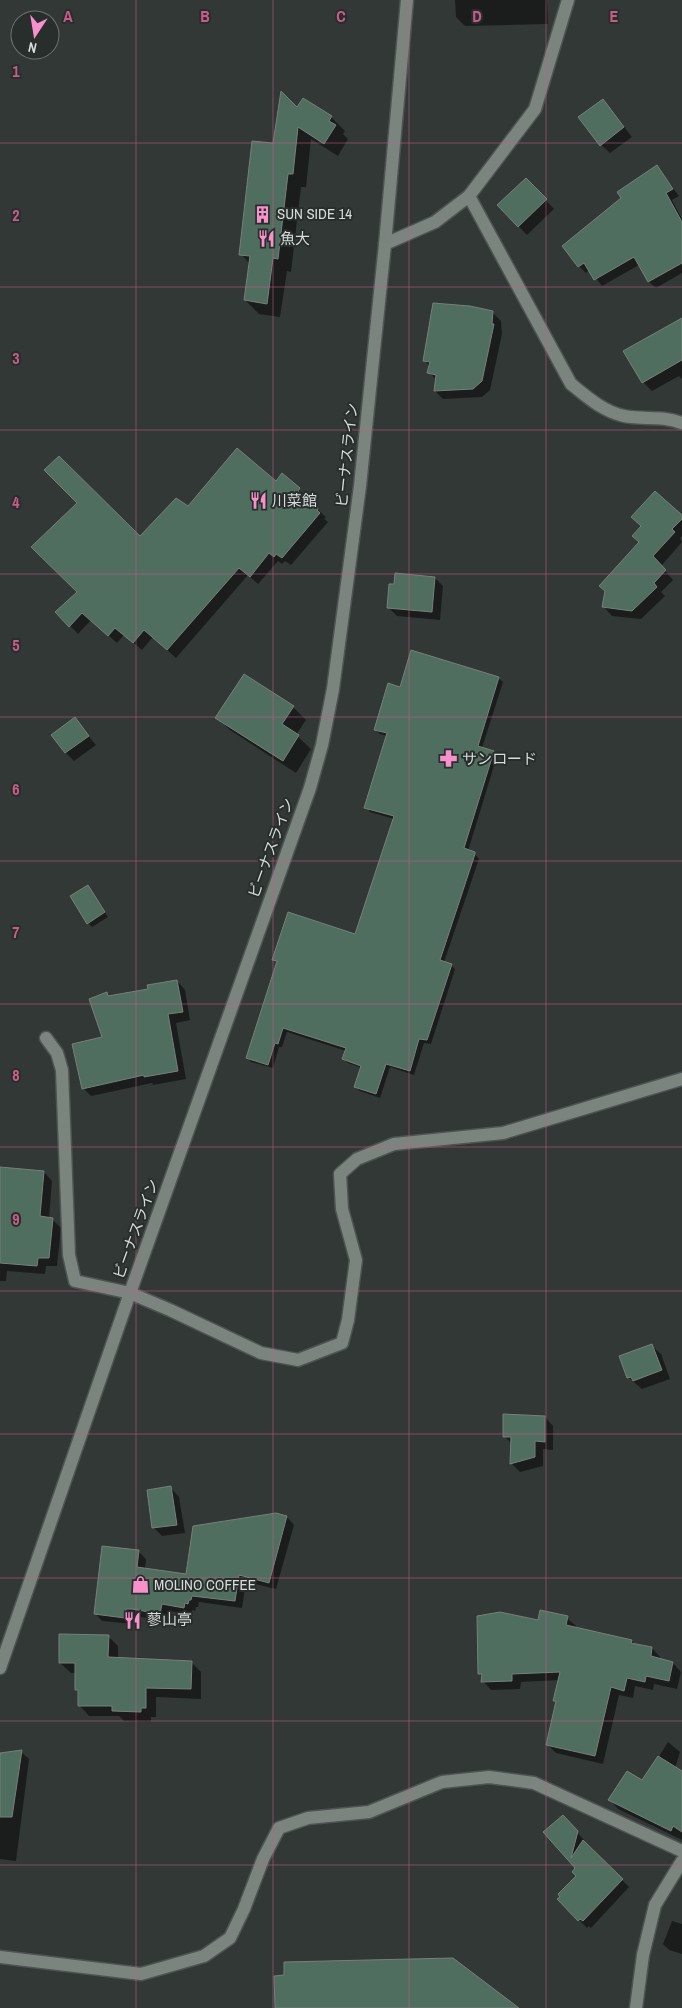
<svg xmlns="http://www.w3.org/2000/svg" width="682" height="2008" viewBox="0 0 682 2008" font-family="'Archivo Narrow','Noto Sans JP',sans-serif">
<style>
.shadow{fill:#0007}
.building{fill:#4f6e60;stroke:#787f7b}
.lines{fill:none;stroke-linecap:round;stroke-linejoin:round}
.street-casing{stroke:#4e5452;stroke-width:15}
.secondary-casing{stroke:#4e5452;stroke-width:15}
.street{stroke:#7c8480;stroke-width:12}
.secondary{stroke:#7c8480;stroke-width:12}
.grid{fill:none;stroke:#c95c87;stroke-width:1;stroke-opacity:0.55}
.labels{text-anchor:middle;stroke-width:4;stroke-linejoin:round;paint-order:stroke}
.poi-label{font-size:15px;fill:#d7dbd9;stroke:#282e2b;text-anchor:start}
.street-label{font-size:15px;fill:#d7dbd9;stroke:#282e2b}
.grid-label{font-size:16px;text-anchor:middle;font-weight:bold;fill:#c95c87;stroke:#282e2b;stroke-width:4;stroke-linejoin:round;paint-order:stroke}
</style>
<rect width="100%" height="100%" fill="#323835"/>
<!-- shadow -->
<g class="shadow">
<polygon points="455,0 547,0 548,24 465,26 456,17"/>
<polygon points="603,100 632,137 610,153 601,145"/>
<polygon points="298,109 331,117 345,131 343,134 348,139 338,156 311,139 306,187 301,187 291,272 287,271 280,317 259,314 245,300 250,264 241,254 274,145"/>
<polygon points="657,167 679,196 672,200 682,219 682,273 656,288 649,282 639,265 602,286 590,270 586,273 579,266 623,199"/>
<polygon points="526,180 554,209 527,235 499,206"/>
<polygon points="493,313 501,321 502,334 490,390 482,397 443,399 435,391 436,380 429,372 430,366 424,360"/>
<polygon points="682,319 682,379 679,376 652,391 643,382 625,352"/>
<polygon points="282,475 308,498 306,499 326,517 324,519 328,522 291,565 285,561 282,564 278,561 258,584 248,575 176,658 153,637 142,650 124,635 117,643 91,620 78,634 57,612 140,538 189,508 276,482"/>
<polygon points="682,517 682,536 680,538 682,542 661,566 673,580 661,592 665,596 641,619 612,616 604,607"/>
<polygon points="435,578 443,586 440,620 397,616 388,607 395,586"/>
<polygon points="498,678 503,682 482,748 493,752 497,756 468,851 474,853 479,859 444,962 451,965 455,969 431,1044 424,1043 414,1075 390,1067 380,1098 360,1091 355,1087 362,1068 348,1063 343,1059 346,1051 287,1032 282,1047 279,1047 273,1068 251,1062 247,1057 278,963 274,960 356,936 394,819 370,812 366,807 387,736 380,734 375,730 400,688"/>
<polygon points="293,707 306,720 296,735 311,749 296,773 230,730 217,718"/>
<polygon points="74,719 96,745 74,761 66,753"/>
<polygon points="88,887 108,917 92,927 88,923"/>
<polygon points="177,981 185,990 190,1020 176,1023 186,1079 153,1085 152,1083 91,1096 83,1088 104,1038 107,994 110,997 149,990"/>
<polygon points="0,1169 44,1172 52,1181 49,1219 52,1219 61,1228 57,1266 46,1266 45,1274 7,1271 6,1281 0,1281"/>
<polygon points="652,1346 661,1354 670,1379 642,1389 628,1377"/>
<polygon points="545,1417 553,1426 553,1450 543,1449 543,1466 520,1472 511,1463 512,1444 504,1436"/>
<polygon points="171,1488 179,1497 185,1533 162,1536 154,1528"/>
<polygon points="276,1515 287,1517 294,1525 276,1589 246,1582 242,1608 199,1602 198,1607 196,1607 195,1611 192,1610 191,1615 169,1611 167,1621 133,1616 132,1624 102,1621 95,1613 139,1552 146,1559 145,1569 188,1576"/>
<polygon points="567,1618 576,1626 575,1628 632,1641 636,1645 652,1648 660,1657 660,1660 673,1663 681,1672 677,1689 654,1684 653,1690 635,1686 633,1698 619,1695 603,1764 556,1753 547,1744 557,1703 554,1700 559,1680 521,1682 520,1689 491,1690 483,1681 483,1677 480,1673 539,1621"/>
<polygon points="108,1636 118,1646 118,1659 191,1662 201,1672 201,1699 156,1697 156,1717 151,1717 151,1722 124,1721 119,1716 89,1716 79,1705 79,1692 76,1689 76,1673 71,1673 60,1663"/>
<polygon points="668,1742 680,1752 675,1768 682,1773 682,1840 618,1809 610,1800 643,1782"/>
<polygon points="21,1752 29,1759 16,1861 0,1859 0,1754"/>
<polygon points="570,1824 584,1840 584,1842 629,1887 591,1928 589,1926 587,1928 559,1899 578,1876 577,1868 545,1832"/>
<polygon points="672,1921 682,1924 682,1954 669,1950 663,1944"/>
</g>
<!-- building -->
<g class="building">
<polygon points="281,91 297,107 303,98 332,116 329,121 336,125 324,144 298,127 293,174 288,174 278,259 273,258 267,304 244,300 250,256 239,255 252,141 273,143"/>
<polygon points="603,99 624,127 600,146 578,117"/>
<polygon points="657,165 673,189 666,193 682,222 682,263 648,282 634,257 594,280 584,263 578,267 562,246 621,198 617,192"/>
<polygon points="526,178 547,199 518,227 497,205"/>
<polygon points="433,303 470,306 493,311 492,324 494,324 482,381 473,389 434,391 436,375 427,373 430,362 423,361"/>
<polygon points="682,318 682,360 642,383 623,351"/>
<polygon points="237,448 276,481 282,473 300,488 298,491 318,508 317,510 320,513 282,558 276,554 274,557 269,553 250,577 239,568 167,650 144,630 133,643 115,628 108,636 82,613 69,627 55,612 77,592 31,547 77,503 44,470 59,456 140,536 176,498 188,506"/>
<polygon points="655,491 682,515 682,519 672,529 675,532 653,556 666,570 654,583 657,587 632,611 602,607 605,591 599,586 639,542 632,536 641,526 631,517"/>
<polygon points="395,573 435,577 432,612 387,608 389,584 394,584"/>
<polygon points="411,650 499,677 478,746 494,751 464,848 475,852 475,854 440,960 452,964 427,1040 419,1039 410,1071 386,1064 376,1094 354,1087 361,1066 342,1059 346,1048 283,1028 278,1044 275,1043 268,1065 246,1058 277,961 272,960 288,912 355,934 394,816 364,808 387,733 374,730 388,683 400,687"/>
<polygon points="244,674 294,706 282,724 299,735 283,761 215,718"/>
<polygon points="75,717 89,736 65,753 51,735"/>
<polygon points="88,885 105,912 87,924 70,896"/>
<polygon points="177,980 183,1012 168,1014 178,1071 144,1077 144,1075 82,1089 72,1044 102,1037 89,999 107,992 108,996 148,989 147,985"/>
<polygon points="0,1167 44,1171 40,1216 53,1218 49,1258 38,1258 37,1266 0,1263"/>
<polygon points="652,1344 662,1370 633,1381 631,1377 627,1378 619,1356"/>
<polygon points="503,1414 545,1416 545,1442 535,1441 535,1457 510,1464 511,1437 503,1437"/>
<polygon points="171,1486 177,1525 152,1528 147,1490"/>
<polygon points="276,1513 287,1516 269,1583 239,1575 235,1601 192,1596 191,1600 189,1600 188,1604 185,1603 184,1608 162,1604 160,1614 132,1609 126,1609 125,1618 94,1614 102,1546 139,1550 137,1567 186,1574 193,1526"/>
<polygon points="540,1610 568,1616 566,1625 632,1640 631,1643 652,1647 651,1656 673,1662 669,1681 646,1676 645,1682 627,1678 624,1691 611,1687 595,1756 546,1745 556,1701 553,1701 560,1672 512,1674 512,1681 481,1682 482,1674 478,1674 477,1616 500,1612 538,1620"/>
<polygon points="59,1634 109,1635 108,1657 192,1661 191,1689 146,1688 146,1708 141,1708 141,1712 112,1711 112,1706 78,1706 78,1690 75,1690 75,1663 59,1663"/>
<polygon points="22,1750 12,1817 0,1817 0,1753"/>
<polygon points="658,1756 682,1771 682,1832 673,1826 671,1831 608,1800 627,1771 642,1780"/>
<polygon points="563,1815 578,1831 571,1858 583,1840 623,1879 583,1921 580,1919 578,1921 557,1899 560,1897 558,1894 576,1876 572,1872 575,1868 543,1832"/>
<polygon points="453,1958 519,2008 275,2008 274,1976 284,1975 284,1962"/>
</g>
<g class="lines">
<defs>
<g id="street">
<path d="M469,196L571,384C587,397 604,412 624,416C645,420 660,415 682,423"/>
<polyline points="385,244 435,222 469,196 535,109 568,0"/>
<polyline points="46,1038 57,1053 62,1070 69,1255 75,1281 130,1293 170,1310 261,1353 298,1360 342,1343 348,1320 356,1260 342,1209 340,1174 357,1159 394,1144 503,1133 682,1079"/>
<polyline points="0,1957 141,1974 204,1956 230,1938 244,1909 263,1859 279,1828 308,1818 369,1812 442,1782 489,1777 534,1783 682,1851"/>
<polyline points="636,2008 643,1955 655,1905 682,1861"/>
</g>
<polyline id="secondary" points="0,1668 130,1293 310,788 322,745 333,689 360,486 385,244 407,0"/>
</defs>
<!-- street casing -->
<use href="#street" class="street-casing"/>
<!-- secondary casing -->
<use href="#secondary" class="secondary-casing"/>
<!-- street -->
<use href="#street" class="street"/>
<!-- secondary -->
<use href="#secondary" class="secondary"/>
</g>
<!-- grid -->
<path class="grid" d="M136,0V2008M273,0V2008M409,0V2008M546,0V2008M0,143H682M0,287H682M0,430H682M0,574H682M0,717H682M0,861H682M0,1004H682M0,1147H682M0,1291H682M0,1434H682M0,1578H682M0,1721H682M0,1865H682"/>
<!-- icons -->
<defs>
<symbol id="building-bare" viewBox="-9 -9 18 18"><path d="M-4-6H4V6H1V3H-1V6H-4ZM-2.5-4.3h1.7v1.8h-1.7ZM.8-4.3h1.7v1.8H.8ZM-2.5-1h1.7V.8h-1.7ZM.8-1h1.7V.8H.8Z" fill="#f890cc" stroke="#282e2b" stroke-width="2.5" paint-order="stroke"/></symbol>
<symbol id="restaurant-bare" viewBox="-9 -9 18 18"><path d="M-5-6h1v4h1v-4h1v4h1v-4h1v5L-1.5 .5V6h-2V.5L-5-1ZM5-6V6H3V1.5H1.5Q1.5-4 5-6Z" fill="#f890cc" stroke="#282e2b" stroke-width="2.5" paint-order="stroke"/></symbol>
<symbol id="pharmacy-bare" viewBox="-9 -9 18 18"><path d="M-2-6h4v4h4v4h-4v4h-4v-4h-4v-4h4Z" fill="#f890cc" stroke="#282e2b" stroke-width="2.5" paint-order="stroke"/></symbol>
<symbol id="shop-bare" viewBox="-9 -9 18 18"><path d="M-5-2.5h2.3a2.7 3.5 0 0 1 5.4 0H5L5.5 6h-11ZM-1.5-2.5h3a1.5 2.3 0 0 0-3 0Z" fill="#f890cc" stroke="#282e2b" stroke-width="2.5" paint-order="stroke"/></symbol>
</defs>
<g fill-rule="evenodd">
<use href="#building-bare" x="250" y="202" width="25" height="25"/>
<use href="#restaurant-bare" x="254" y="226" width="25" height="25"/>
<use href="#restaurant-bare" x="246" y="488" width="25" height="25"/>
<use href="#pharmacy-bare" x="436" y="746" width="25" height="25"/>
<use href="#shop-bare" x="128" y="1572" width="25" height="25"/>
<use href="#restaurant-bare" x="120" y="1608" width="25" height="25"/>
</g>
<g class="labels">
<!-- poi labels -->
<g class="poi-label">
<text x="277" y="219">SUN SIDE 14</text>
<text x="280" y="244">魚大</text>
<text x="272" y="506">川菜館</text>
<text x="462" y="764">サンロード</text>
<text x="154" y="1590">MOLINO COFFEE</text>
<text x="147" y="1625">蓼山亭</text>
</g>
<!-- street labels -->
<g class="street-label">
<text transform="translate(347 455) rotate(-84)" y="5">ビーナスライン</text>
<text transform="translate(271 848) rotate(-70)" y="5">ビーナスライン</text>
<text transform="translate(136 1229) rotate(-70)" y="5">ビーナスライン</text>
</g>
</g>
<g class="grid-label">
<text x="68" y="22">A</text>
<text x="205" y="22">B</text>
<text x="341" y="22">C</text>
<text x="477" y="22">D</text>
<text x="614" y="22">E</text>
<text x="16" y="77">1</text>
<text x="16" y="221">2</text>
<text x="16" y="364">3</text>
<text x="16" y="508">4</text>
<text x="16" y="651">5</text>
<text x="16" y="795">6</text>
<text x="16" y="938">7</text>
<text x="16" y="1081">8</text>
<text x="16" y="1225">9</text>
</g>
<!-- north arrow -->
<g transform="translate(35 35) rotate(192)"><circle r="24" fill="#282e2b" stroke="#6e7371"/>
<path d="M0-4L9 19L0 12L-9 19Z" fill="#f890cc"/>
<text y="-8" font-size="14" font-weight="bold" text-anchor="middle" fill="#d7dbd9">N</text>
</g>
</svg>
